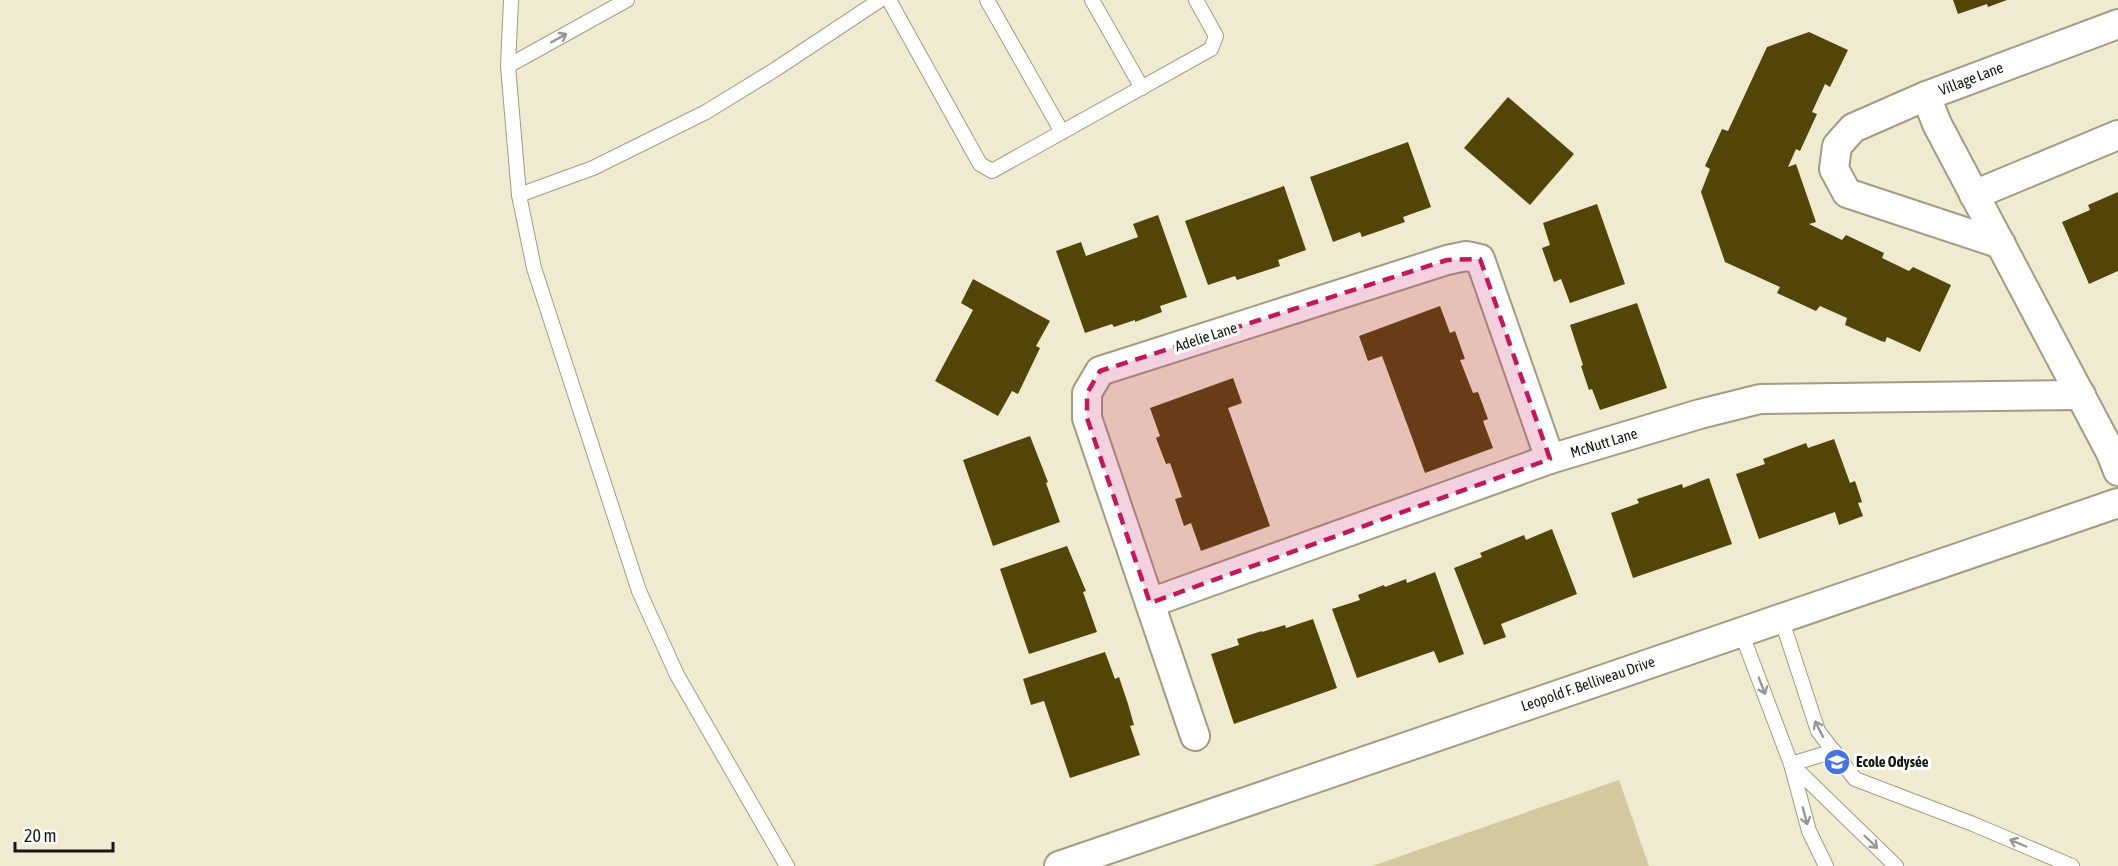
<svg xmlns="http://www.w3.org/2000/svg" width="2118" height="866" viewBox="0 0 2118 866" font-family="'Asap Condensed',sans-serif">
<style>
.green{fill:#d4c99e}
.building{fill:#524507}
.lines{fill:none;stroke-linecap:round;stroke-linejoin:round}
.lane-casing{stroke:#a29c85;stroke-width:16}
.street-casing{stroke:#a29c85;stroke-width:32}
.lane{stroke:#fff;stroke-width:14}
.street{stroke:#fff;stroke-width:28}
.oneway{stroke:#989793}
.marked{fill:#c2185b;fill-opacity:0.2;stroke:#c2185b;stroke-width:4.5;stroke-dasharray:12 8;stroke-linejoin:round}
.labels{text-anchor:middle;stroke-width:6;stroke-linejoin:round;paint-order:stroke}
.street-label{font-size:15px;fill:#19170e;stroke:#fff}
.poi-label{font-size:15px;font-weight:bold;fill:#19170e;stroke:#fff;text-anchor:start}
</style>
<rect width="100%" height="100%" fill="#f0ead0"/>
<!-- green -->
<polygon class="green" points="1619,780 1649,866 1372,866"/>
<!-- building -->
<g class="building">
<polygon points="1953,0 2007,0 1988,7 1987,4 1958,14"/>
<polygon points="1809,32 1848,50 1830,87 1825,84 1812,112 1817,114 1800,151 1796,149 1788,167 1796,164 1816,222 1809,224 1842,240 1846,235 1884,253 1882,258 1909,271 1913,267 1951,285 1920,352 1887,337 1885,342 1881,341 1845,325 1847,318 1820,306 1816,311 1777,293 1780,287 1725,262 1701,192 1710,169 1705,166 1722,129 1728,131 1767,47"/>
<polygon points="1508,97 1574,154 1530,205 1464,148"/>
<polygon points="1408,142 1431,207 1403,217 1405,222 1362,237 1360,232 1333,242 1310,177"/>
<polygon points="1284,186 1306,250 1278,260 1280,266 1237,280 1235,276 1208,285 1185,221"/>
<polygon points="2118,192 2118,271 2089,284 2062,222 2090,210 2088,205"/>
<polygon points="1597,204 1625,284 1570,303 1561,279 1554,282 1542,248 1550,245 1543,223"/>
<polygon points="1158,215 1187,297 1160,306 1162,312 1135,322 1135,320 1114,327 1112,324 1085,333 1056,251 1081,242 1086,256 1138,237 1133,224"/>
<polygon points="973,279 1050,321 1036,346 1040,348 1018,394 1012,391 998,416 935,381 973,310 961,303"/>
<polygon points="1637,303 1667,388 1600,410 1592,389 1589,390 1581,366 1583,365 1570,325"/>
<polygon points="1440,306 1450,333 1455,331 1465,359 1460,360 1473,393 1478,392 1488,419 1483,421 1493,448 1425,473 1382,356 1368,361 1359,336"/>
<polygon points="1233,378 1242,403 1228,408 1270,526 1201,551 1191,523 1184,526 1175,499 1182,497 1170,463 1166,464 1156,438 1160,436 1150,408"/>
<polygon points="1030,436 1048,482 1046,483 1060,522 993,546 963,460"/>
<polygon points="1834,439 1850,483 1855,481 1862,502 1858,503 1863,516 1839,525 1835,512 1759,539 1736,474 1765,464 1763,459 1806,443 1808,448"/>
<polygon points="1709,478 1732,544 1633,578 1611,513 1639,503 1637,499 1682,484 1683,488"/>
<polygon points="1552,529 1577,594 1501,624 1506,637 1484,645 1454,568 1482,557 1480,553 1524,535 1526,540"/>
<polygon points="1067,546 1086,591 1083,592 1097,632 1029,654 1000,569"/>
<polygon points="1435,572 1464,654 1439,663 1434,651 1357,678 1332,609 1360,600 1358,595 1384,585 1385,587 1406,579 1407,583"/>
<polygon points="1313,619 1337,688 1234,724 1211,654 1239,645 1237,639 1262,631 1262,632 1285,625 1286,628"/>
<polygon points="1105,652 1115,679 1119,677 1128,704 1134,725 1130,726 1140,755 1070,778 1044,701 1031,705 1023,679"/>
</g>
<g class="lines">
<defs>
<g id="lane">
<polyline points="511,0 508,66 519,195"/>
<polyline points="889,0 980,164 992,171 1211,49 1216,36 1196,0"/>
<polyline points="987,0 1062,132"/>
<polyline points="1092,0 1142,88"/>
<polyline points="508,66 627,0"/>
<polyline points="1781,618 1818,731 1855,779 1973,824 2072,866"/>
<polyline points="1741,632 1791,764 1896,866"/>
<polyline points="787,866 677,675 639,591 534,268 519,195 593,168 706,112 776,69 880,0"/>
<polyline points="1826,866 1809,831 1791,764 1834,751"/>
</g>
<g id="street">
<polyline points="2118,24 1926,96 1937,124 2111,453 2118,471"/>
<polyline points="1926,96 1853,128 1837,146 1834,169 1847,193 2001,244"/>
<polyline points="1974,195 2118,135"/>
<polyline points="1150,603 1550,459 1700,414 1760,399 2081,395"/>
<polyline points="1195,736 1087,418 1087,393 1100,371 1447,260 1466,256 1480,259 1550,459"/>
<polyline points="1059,866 2118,503"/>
</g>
</defs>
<!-- lane casing -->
<use href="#lane" class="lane-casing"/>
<!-- street casing -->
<use href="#street" class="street-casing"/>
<!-- lane -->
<use href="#lane" class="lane"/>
<!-- street -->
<use href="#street" class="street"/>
</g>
<!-- one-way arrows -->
<defs><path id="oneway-shaft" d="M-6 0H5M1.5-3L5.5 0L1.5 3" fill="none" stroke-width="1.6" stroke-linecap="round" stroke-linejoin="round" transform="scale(1.5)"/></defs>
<g class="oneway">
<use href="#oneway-shaft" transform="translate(559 38) rotate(-29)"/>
<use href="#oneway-shaft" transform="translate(1762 686) rotate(69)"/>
<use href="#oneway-shaft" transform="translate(1819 729) rotate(-117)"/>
<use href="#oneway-shaft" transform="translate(1805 816) rotate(75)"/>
<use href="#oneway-shaft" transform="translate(1871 842) rotate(44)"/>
<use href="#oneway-shaft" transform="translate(2018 843) rotate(-157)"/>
</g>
<!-- marked area -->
<path class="marked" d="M1480,259L1550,459L1150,603L1087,418V393L1100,371L1447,260Z"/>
<!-- icons -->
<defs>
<symbol id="school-disc" viewBox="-11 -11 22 22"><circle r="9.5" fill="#4373e4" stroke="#fff"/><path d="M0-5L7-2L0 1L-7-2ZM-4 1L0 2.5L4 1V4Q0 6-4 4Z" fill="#fff"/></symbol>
</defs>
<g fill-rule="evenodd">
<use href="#school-disc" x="1822" y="747" width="30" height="30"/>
</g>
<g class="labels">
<!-- street labels -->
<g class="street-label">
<text transform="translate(1971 79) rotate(-21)" y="5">Village Lane</text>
<text transform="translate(1206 337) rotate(-18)" y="5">Adelie Lane</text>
<text transform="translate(1604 443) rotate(-17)" y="5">McNutt Lane</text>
<text transform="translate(1588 684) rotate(-19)" y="5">Leopold F. Belliveau Drive</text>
</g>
<!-- poi labels -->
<g class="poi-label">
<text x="1856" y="767">Ecole Odysée</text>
</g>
</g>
<!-- scale -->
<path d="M15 842v9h98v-9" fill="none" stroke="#19170e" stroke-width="3"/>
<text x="24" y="842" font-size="18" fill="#19170e" stroke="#ffffff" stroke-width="4.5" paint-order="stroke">20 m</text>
</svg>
